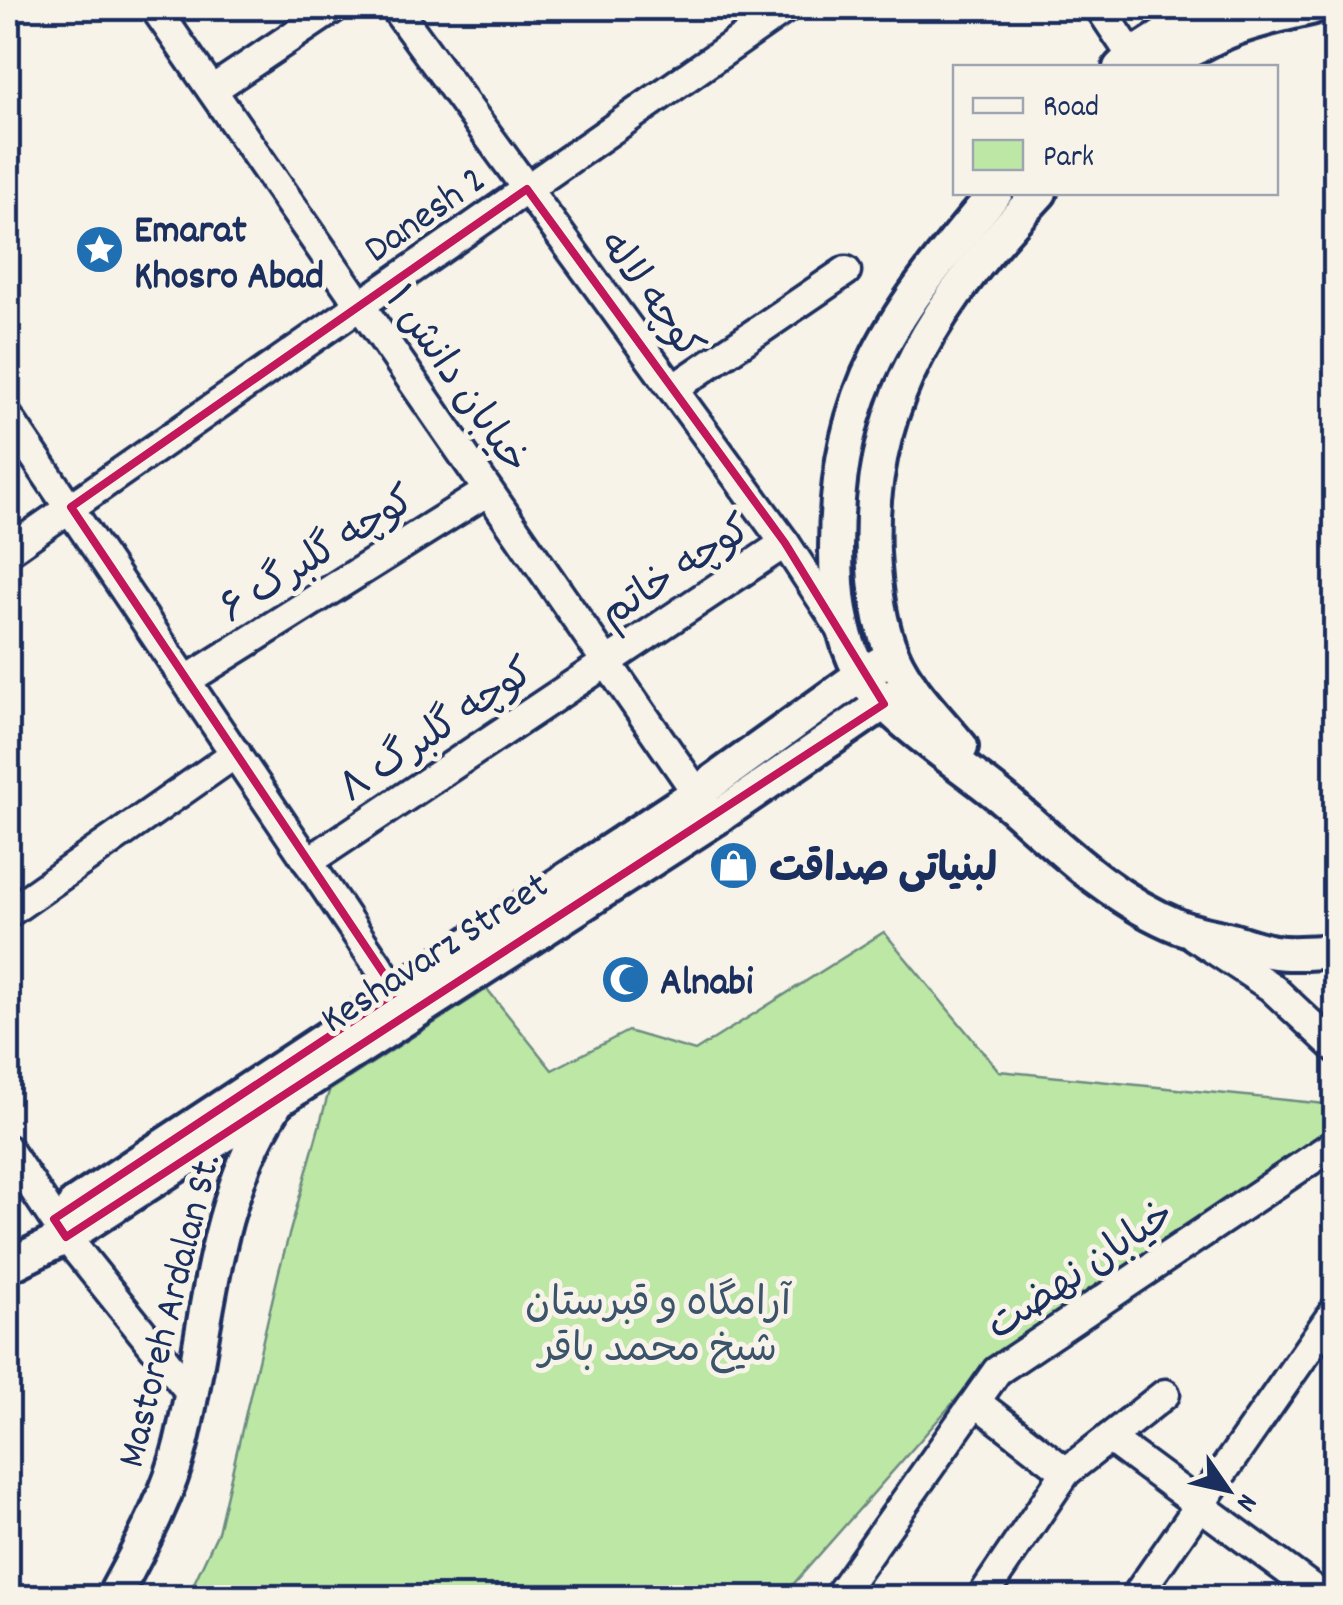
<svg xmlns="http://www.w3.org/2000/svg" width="1343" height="1605" viewBox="0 0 1343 1605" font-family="Dekko,'Playpen Sans Arabic',sans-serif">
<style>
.green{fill:#bde7a4;stroke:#6c8b81;stroke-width:2.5}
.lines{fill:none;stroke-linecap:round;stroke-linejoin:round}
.minor-casing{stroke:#1b2f5e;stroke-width:35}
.tertiary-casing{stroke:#1b2f5e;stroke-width:40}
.minor{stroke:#f7f3e8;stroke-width:28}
.tertiary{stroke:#f7f3e8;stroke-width:32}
.marked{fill:none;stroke:#c2185b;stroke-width:8;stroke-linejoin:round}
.labels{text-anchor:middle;stroke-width:10;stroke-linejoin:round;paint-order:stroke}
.street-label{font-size:40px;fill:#1b2f5e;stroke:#f7f3e8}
.poi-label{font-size:40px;font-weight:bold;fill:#1b2f5e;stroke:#f7f3e8;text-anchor:start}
.park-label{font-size:40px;fill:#3b546c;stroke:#f7f3e8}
</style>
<rect width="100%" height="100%" fill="#f7f3e8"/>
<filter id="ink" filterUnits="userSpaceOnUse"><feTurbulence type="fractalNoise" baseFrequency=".01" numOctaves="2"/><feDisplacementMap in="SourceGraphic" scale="20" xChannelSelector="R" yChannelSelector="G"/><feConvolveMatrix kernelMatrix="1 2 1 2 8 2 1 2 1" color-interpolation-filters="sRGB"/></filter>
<g filter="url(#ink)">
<!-- green -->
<polygon class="green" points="884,932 999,1071 1335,1105 1335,1126 989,1362 782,1597 187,1598 218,1532 279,1271 329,1091 487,989 552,1070 628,1031 695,1051"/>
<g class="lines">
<defs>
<g id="minor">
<polyline points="155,8 708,809"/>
<polyline points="395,8 785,543 842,630"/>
<polyline points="1100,8 1132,56 1144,68"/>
<polyline points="212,90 334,8"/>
<polyline points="673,389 846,271"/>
<polyline points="8,417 396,992"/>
<polyline points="8,551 786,8"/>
<polyline points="187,680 488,491"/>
<polyline points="308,862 785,543"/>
<polyline points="8,913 236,753"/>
<polyline points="1194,936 1271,987 1336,1048"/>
<polyline points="8,1150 66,1237 191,1393"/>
<polyline points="976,1402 1066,1472"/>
<polyline points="1109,1438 1325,1598"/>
<polyline points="837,1598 997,1371 1336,1143"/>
<polyline points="981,1598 1066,1472 1165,1394"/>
<polyline points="1135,1598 1336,1309"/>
</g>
<g id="tertiary">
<polyline points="1120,68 1132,56 1207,8"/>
<path d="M1163,68C1218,30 1248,22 1311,8"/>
<path d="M996,192C895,312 836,385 836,549C836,591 839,635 861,673C887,720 972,770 1014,808C1065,853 1115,901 1180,927C1196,933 1214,936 1231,940C1245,944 1260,950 1275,952C1294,955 1316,952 1336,951"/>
<path d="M961,747C938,719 908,690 893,656C879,624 875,588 873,553C866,402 941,298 1040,192"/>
<polyline points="75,1204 697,793 861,675 893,656"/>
<polyline points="8,1266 66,1237 715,819 910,685"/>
<path d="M113,1598C139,1549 168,1498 181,1444C208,1332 210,1206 274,1107"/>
</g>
</defs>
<!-- minor casing -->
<use href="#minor" class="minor-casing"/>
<!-- tertiary casing -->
<use href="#tertiary" class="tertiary-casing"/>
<!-- minor -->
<use href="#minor" class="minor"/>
<!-- tertiary -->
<use href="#tertiary" class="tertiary"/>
</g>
</g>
<!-- marked area -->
<path class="marked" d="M527,189L785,543L884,704L66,1237L54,1219L396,992L71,507Z"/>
<!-- icons -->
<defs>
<symbol id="sight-disc" viewBox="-11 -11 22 22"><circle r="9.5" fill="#1f6fb2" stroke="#f7f3e8"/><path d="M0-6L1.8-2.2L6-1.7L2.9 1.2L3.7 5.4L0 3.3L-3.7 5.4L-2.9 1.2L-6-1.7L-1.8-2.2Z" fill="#fff"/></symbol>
<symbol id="shop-disc" viewBox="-11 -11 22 22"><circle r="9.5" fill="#1f6fb2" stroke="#f7f3e8"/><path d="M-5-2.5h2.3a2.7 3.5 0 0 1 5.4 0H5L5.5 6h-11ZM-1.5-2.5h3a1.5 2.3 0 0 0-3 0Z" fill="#fff"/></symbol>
<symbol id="mosque-disc" viewBox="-11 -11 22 22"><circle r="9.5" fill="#1f6fb2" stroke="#f7f3e8"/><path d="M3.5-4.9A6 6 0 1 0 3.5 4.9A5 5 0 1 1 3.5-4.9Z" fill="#fff"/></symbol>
</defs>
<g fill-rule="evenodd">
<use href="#sight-disc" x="72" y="222" width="55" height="55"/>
<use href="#shop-disc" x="706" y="838" width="55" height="55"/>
<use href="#mosque-disc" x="598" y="952" width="55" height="55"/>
</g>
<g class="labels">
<!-- street labels -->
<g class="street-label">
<text transform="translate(423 212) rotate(-35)" y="14">Danesh 2</text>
<text transform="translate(653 294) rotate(54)" y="14">کوچه لاله</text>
<text transform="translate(459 378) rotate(55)" y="14">خیابان دانش ۱</text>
<text transform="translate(316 552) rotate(-32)" y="14">کوچه گلبرگ ۶</text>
<text transform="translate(674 569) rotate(-33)" y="14">کوچه خاتم</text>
<text transform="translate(435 728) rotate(-34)" y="14">کوچه گلبرگ ۸</text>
<text transform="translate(433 950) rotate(-33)" y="14">Keshavarz Street</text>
<text transform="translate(1079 1268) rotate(-34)" y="14">خیابان نهضت</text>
<text transform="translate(166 1310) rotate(-76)" y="14">Mastoreh Ardalan St.</text>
</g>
<!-- poi labels -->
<g class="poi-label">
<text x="134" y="241">Emarat<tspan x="134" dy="46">Khosro Abad</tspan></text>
<text x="769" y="880">لبنیاتی ‌صداقت</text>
<text x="660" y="993">Alnabi</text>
</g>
<!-- park labels -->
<g class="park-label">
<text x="658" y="1314">آرامگاه و قبرستان<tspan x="658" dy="46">شیخ محمد باقر</tspan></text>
</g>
</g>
<!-- margin -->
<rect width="1343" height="1605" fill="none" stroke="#f7f3e8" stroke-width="40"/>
<rect x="20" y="20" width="1303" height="1565" fill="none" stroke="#1b2f5e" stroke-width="4" filter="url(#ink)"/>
<!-- legend -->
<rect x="953" y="65" width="325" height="130" fill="#f7f3e8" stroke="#9fa5b1" stroke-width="2.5"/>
<rect x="973" y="98" width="50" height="15" fill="#f7f3e8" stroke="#9fa5b1" stroke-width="2.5"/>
<text x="1043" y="115" font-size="30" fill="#1b2f5e">Road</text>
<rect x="973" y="140" width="50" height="30" fill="#bde7a4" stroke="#9fa5b1" stroke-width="2.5"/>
<text x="1043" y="165" font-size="30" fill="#1b2f5e">Park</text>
<!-- north arrow -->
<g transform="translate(1228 1490) rotate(124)" stroke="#f7f3e8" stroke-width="8" paint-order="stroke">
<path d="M0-8L18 38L0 25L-18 38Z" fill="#1b2f5e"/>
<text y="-15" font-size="28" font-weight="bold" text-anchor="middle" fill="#1b2f5e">N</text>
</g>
</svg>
